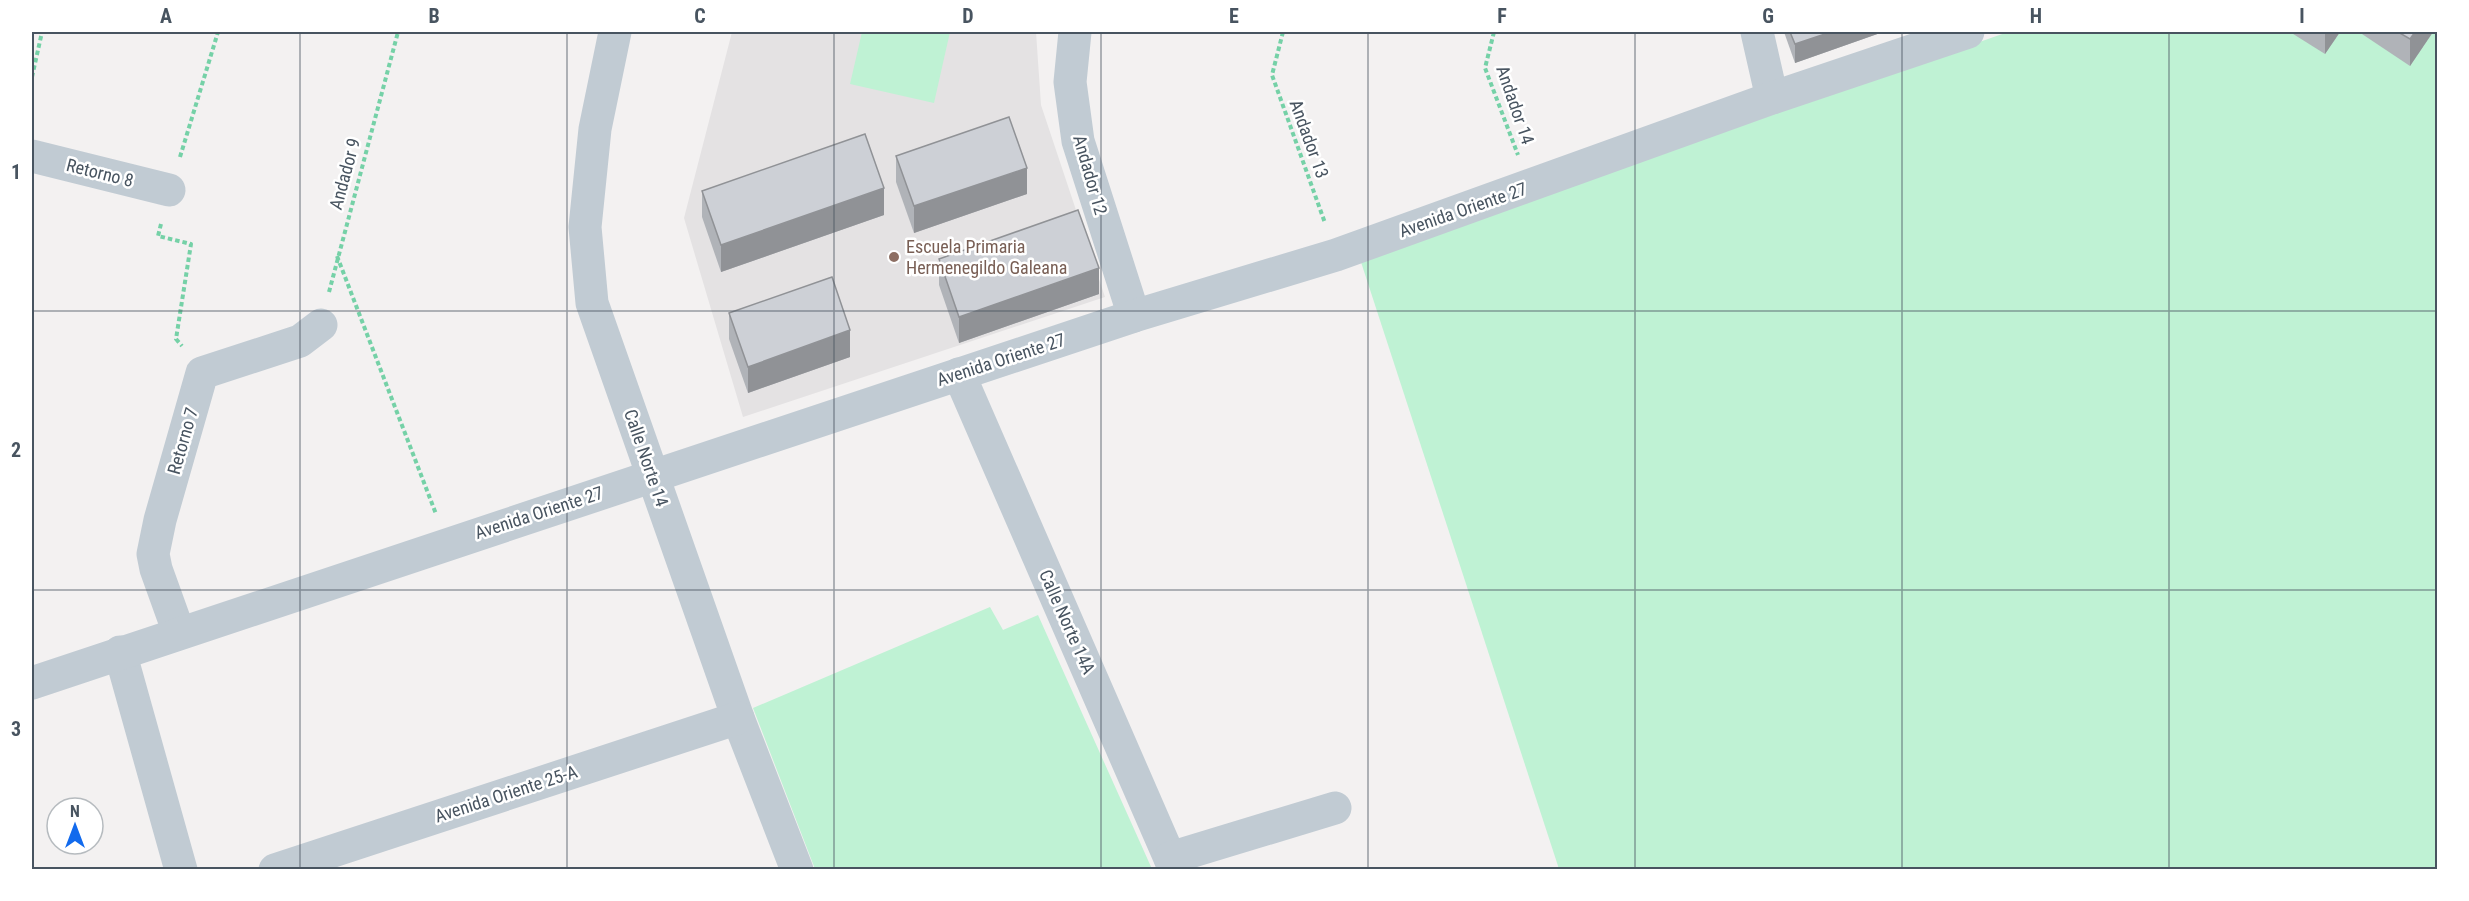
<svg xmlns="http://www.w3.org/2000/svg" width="2469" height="901" viewBox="0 0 2469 901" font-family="'Roboto Condensed',sans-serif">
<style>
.education{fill:#e4e2e3}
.green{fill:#bff2d4}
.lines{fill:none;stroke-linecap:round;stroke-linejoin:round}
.path{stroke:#75d1a7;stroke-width:4;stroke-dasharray:4.5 3;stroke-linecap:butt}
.street{stroke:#c1cbd3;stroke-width:33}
.wall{fill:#b0b3b8}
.shaded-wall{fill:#909296}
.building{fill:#cdd0d6;stroke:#909296;stroke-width:1.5}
.grid{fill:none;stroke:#485460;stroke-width:1.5;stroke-opacity:0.55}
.education-dot{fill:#8d6e63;stroke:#fff;stroke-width:2}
.labels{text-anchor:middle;stroke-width:5;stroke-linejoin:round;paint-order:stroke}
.street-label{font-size:18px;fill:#485460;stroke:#fff}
.education-label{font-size:18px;fill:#785e54;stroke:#fff;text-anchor:start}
.neatline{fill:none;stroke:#485460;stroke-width:2}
.grid-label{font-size:20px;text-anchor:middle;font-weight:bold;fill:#485460}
</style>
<rect width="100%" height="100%" fill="#f3f1f1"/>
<!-- education -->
<polygon class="education" points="732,32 1036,32 1041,105 1105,297 743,417 684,218"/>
<!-- green -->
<g class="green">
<polygon points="862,32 950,32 934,103 850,84"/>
<polygon points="2008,32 2437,32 2437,869 1559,869 1360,259"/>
<polygon points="990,607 1003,630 1038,615 1152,869 815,869 753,708"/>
</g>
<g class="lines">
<!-- path -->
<g class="path">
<polyline points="1283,32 1272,75 1325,223"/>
<polyline points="1494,32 1485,68 1518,155"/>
<polyline points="32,77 42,32"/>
<polyline points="180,157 218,32"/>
<polyline points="161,224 158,236 191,244 176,339 182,346"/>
<polyline points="337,256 436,514"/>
<polyline points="329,292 398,32"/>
</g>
<!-- street -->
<g class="street">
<polyline points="615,32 595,129 585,227 592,303 738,718 797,870"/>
<polyline points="1075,32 1070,82 1078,141 1134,316"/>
<polyline points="1757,32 1772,98"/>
<polyline points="32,156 169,190"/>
<polyline points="959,374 1175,870"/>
<polyline points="179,633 156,569 153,554 160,520 202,373 300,341 321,325"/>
<polyline points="120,652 181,870"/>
<polyline points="32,683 1134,316 1336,255 1772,98 1968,32"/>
<polyline points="1170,858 1335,808"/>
<polyline points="275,870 738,718"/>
</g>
</g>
<!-- wall -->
<g class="wall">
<polygon points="1784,32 1883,32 1795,63"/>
<polygon points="2290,32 2340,32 2325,54"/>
<polygon points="2359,32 2433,32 2410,66"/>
<polygon points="896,156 1027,194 914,233 896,182"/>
<polygon points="702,191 884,215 721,272 702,217"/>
<polygon points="939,259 1099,294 959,343 939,285"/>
<polygon points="729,313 850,357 748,393 729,339"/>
</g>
<!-- shaded-wall -->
<g class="shaded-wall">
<polygon points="1831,32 1883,32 1795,63 1795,44"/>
<polygon points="2325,32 2340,32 2325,54"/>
<polygon points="2415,32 2433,32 2410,66 2410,39"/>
<polygon points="1027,168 1027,194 914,233 914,206"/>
<polygon points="884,188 884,215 721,272 721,245"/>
<polygon points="1099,268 1099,294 959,343 959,317"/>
<polygon points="850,330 850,357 748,393 748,367"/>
</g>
<!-- building -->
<g class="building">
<polygon points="1790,32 1831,32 1795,44"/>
<polygon points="2398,32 2415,32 2410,39"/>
<polygon points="1009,117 1027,168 914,206 896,156"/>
<polygon points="865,134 884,188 721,245 702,191"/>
<polygon points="1078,210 1099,268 959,317 939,259"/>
<polygon points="832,277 850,330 748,367 729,313"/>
</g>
<!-- grid -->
<path class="grid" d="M300,32V870M567,32V870M834,32V870M1101,32V870M1368,32V870M1635,32V870M1902,32V870M2169,32V870M32,311H2438M32,590H2438"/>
<!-- markers -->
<circle class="education-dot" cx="894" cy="257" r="6"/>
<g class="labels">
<!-- street labels -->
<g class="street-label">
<text transform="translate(1515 105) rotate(71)" y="6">Andador 14</text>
<text transform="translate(1309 139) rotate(70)" y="6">Andador 13</text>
<text transform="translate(100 173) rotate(14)" y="6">Retorno 8</text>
<text transform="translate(345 174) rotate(-75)" y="6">Andador 9</text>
<text transform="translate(1090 175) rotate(74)" y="6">Andador 12</text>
<text transform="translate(1463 210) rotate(-19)" y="6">Avenida Oriente 27</text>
<text transform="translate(1001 360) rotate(-18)" y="6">Avenida Oriente 27</text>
<text transform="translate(183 441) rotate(-74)" y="6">Retorno 7</text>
<text transform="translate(646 458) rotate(71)" y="6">Calle Norte 14</text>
<text transform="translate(539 513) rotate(-18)" y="6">Avenida Oriente 27</text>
<text transform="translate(1067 622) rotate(66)" y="6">Calle Norte 14A</text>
<text transform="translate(506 794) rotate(-18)" y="6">Avenida Oriente 25-A</text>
</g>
<!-- education labels -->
<g class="education-label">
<text x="906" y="253">Escuela Primaria<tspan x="906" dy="21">Hermenegildo Galeana</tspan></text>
</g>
</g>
<!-- border -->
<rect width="2469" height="901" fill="none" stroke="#ffffff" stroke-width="66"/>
<!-- north arrow -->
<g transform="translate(75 826)"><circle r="28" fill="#ffffff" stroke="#b6bbbf" stroke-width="1.5"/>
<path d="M0-4.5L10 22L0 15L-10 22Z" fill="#126aed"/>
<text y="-9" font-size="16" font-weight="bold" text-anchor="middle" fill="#485460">N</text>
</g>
<rect x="33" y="33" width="2403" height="835" class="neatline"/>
<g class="grid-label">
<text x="166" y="23">A</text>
<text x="434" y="23">B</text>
<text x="700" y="23">C</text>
<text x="968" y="23">D</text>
<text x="1234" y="23">E</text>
<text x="1502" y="23">F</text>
<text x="1768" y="23">G</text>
<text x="2036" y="23">H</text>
<text x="2302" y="23">I</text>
<text x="16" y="179">1</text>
<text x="16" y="457">2</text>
<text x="16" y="736">3</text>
</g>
</svg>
